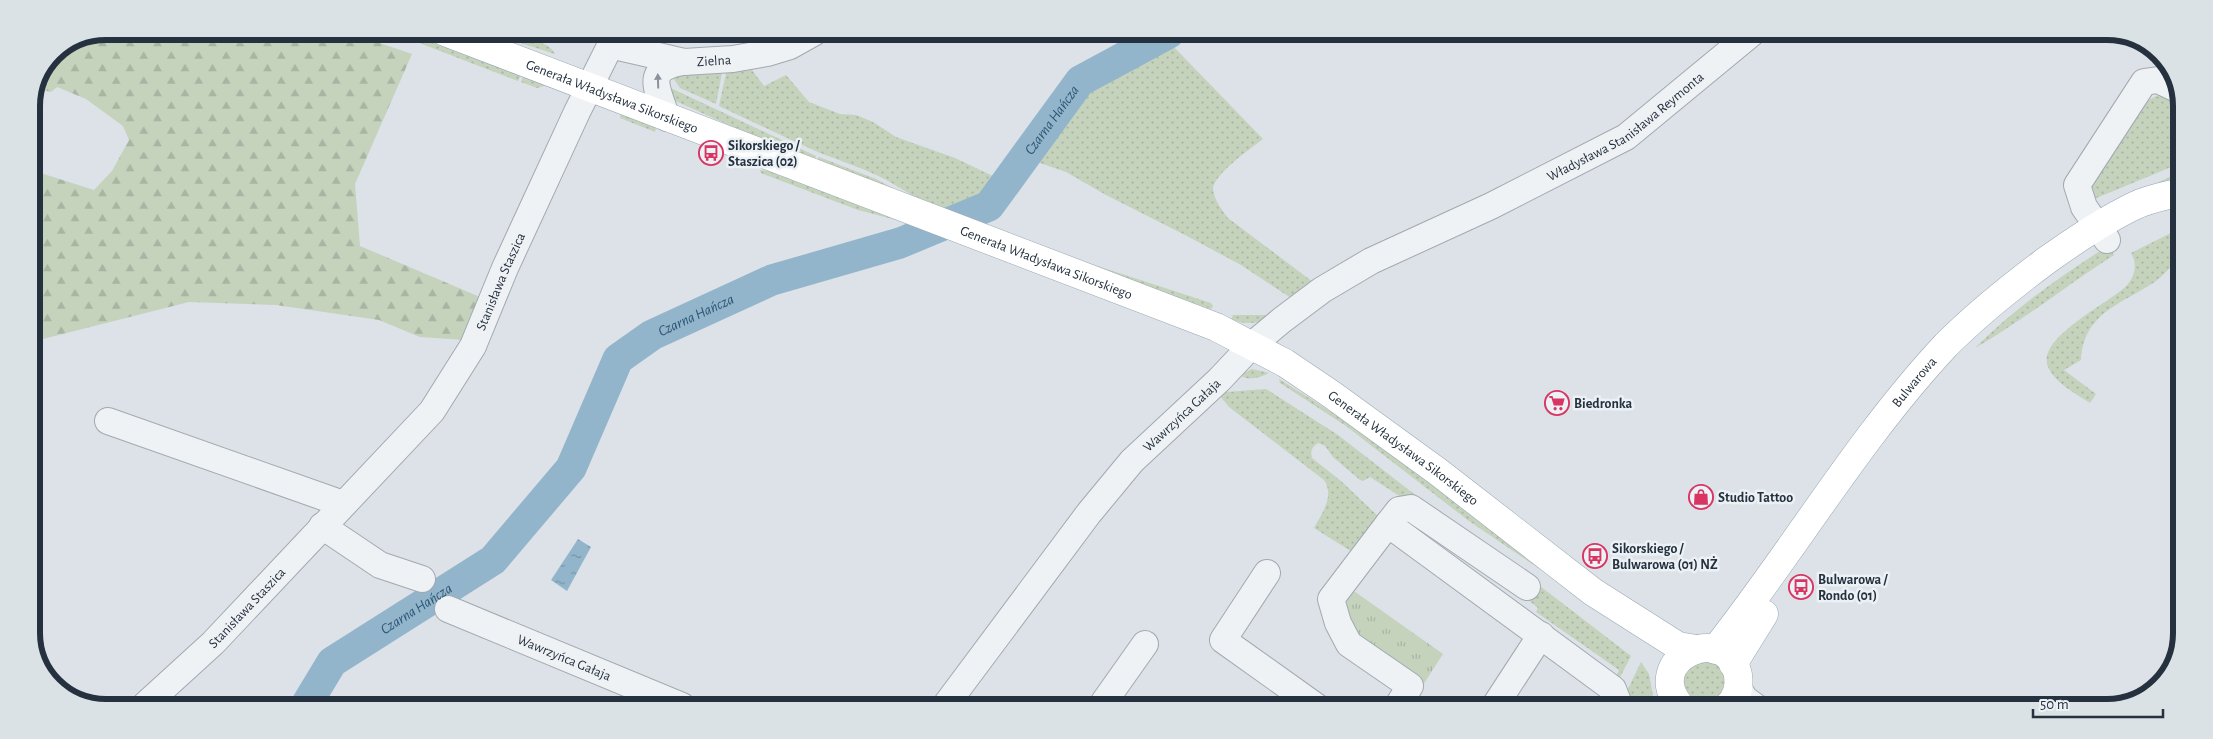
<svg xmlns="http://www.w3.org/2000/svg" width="2213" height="739" viewBox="0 0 2213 739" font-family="'Alegreya Sans',sans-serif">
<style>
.grass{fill:url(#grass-dots)}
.forest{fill:url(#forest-firs)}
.park{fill:url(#park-tufts)}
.water{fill:url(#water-ripples)}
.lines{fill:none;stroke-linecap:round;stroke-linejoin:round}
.river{stroke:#93b5cb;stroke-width:31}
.minor-casing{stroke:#a1a9b1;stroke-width:28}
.major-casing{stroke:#9aa8b4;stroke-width:29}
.minor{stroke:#eff2f5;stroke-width:26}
.major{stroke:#fff;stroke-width:28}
.oneway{fill:#8a929a}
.labels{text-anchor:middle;stroke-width:5;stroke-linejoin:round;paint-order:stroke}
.street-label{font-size:14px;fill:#25313f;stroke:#ebf1f5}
.poi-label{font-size:14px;font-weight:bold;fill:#25313f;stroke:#ebf1f5;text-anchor:start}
.water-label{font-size:15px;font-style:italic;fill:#2c5675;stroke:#ebf1f5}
.rim{fill:none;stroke:#25313f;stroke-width:6}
</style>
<defs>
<pattern id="grass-dots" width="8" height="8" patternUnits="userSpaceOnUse" patternTransform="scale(1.25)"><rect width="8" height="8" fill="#c5d2bc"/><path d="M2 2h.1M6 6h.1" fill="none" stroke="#a9b5a3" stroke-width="1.8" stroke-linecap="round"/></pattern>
<pattern id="forest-firs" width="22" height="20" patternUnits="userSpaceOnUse" patternTransform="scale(1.25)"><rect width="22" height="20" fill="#c5d2bc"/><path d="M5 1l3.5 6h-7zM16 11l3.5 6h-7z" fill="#a9b5a3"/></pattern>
<pattern id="park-tufts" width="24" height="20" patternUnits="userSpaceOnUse" patternTransform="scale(1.25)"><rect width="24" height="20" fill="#c5d2bc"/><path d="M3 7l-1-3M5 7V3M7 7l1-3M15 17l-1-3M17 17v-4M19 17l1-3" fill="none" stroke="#a9b5a3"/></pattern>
<pattern id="water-ripples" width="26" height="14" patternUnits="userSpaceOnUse" patternTransform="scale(1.25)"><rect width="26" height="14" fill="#93b5cb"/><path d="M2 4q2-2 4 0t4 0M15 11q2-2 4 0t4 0" fill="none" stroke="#7894a6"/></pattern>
</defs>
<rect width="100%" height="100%" fill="#dce2e7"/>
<!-- grass -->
<g class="grass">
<polygon points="391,32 415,32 522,73 518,81"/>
<path d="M486,32C503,32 548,38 555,54Z"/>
<path d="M1170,43L1263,139C1251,148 1213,175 1213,189C1214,200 1222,210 1228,218L1313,282L1291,298L1241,265L1187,236L1106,195L1066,172L1037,162L1059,120L1079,92L1095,82L1141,61Z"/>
<path d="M752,70L764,86L786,75L809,102L840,114L856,115L873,122L896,137L955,158L997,178C992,191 972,211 957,211C927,211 901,185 874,174C857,166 838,160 820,153C786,138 753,122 719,106L726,73Z"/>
<polygon points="675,71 722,73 716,104 680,88 673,78"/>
<polygon points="524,74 546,82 544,86 537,88 521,82"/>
<polygon points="660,83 816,156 813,163 669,98"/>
<polygon points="2156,96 2164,97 2182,105 2181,163 2094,199 2091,191 2092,185 2149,100"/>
<polygon points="621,111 656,128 655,132 620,118"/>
<polygon points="819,157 876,179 905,195 816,163"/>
<polygon points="760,170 772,171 900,219 900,221 858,210 761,173"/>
<polygon points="2181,172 2181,180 2141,190"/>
<path d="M2181,228V256C2173,264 2165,274 2156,281C2121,305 2084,312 2081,360L2064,370L2096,394L2090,403C2076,394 2057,384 2049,369C2032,338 2115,301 2128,284C2136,274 2137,263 2131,253Z"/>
<polygon points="1028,240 1079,260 1211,303 1213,306 1211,309 1109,274"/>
<path d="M2103,249L2112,251L2114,255C2067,285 2024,320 1975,348C2014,309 2058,278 2103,249Z"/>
<path d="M1233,315H1266L1269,318C1257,324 1243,325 1231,319Z"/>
<path d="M1252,369L1269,373C1260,378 1248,381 1239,375Z"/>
<path d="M1279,379C1373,436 1460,502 1544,572L1469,521L1346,426L1280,383Z"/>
<path d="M1266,389L1338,435L1418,497L1536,583L1631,656L1616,685L1613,683L1619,670L1536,612L1538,608L1404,499L1370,477L1363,481L1360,480L1333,457L1325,446L1318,443C1312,447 1310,451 1312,458L1341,481L1380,518L1354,553L1314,528C1322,513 1335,496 1324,480L1229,407L1220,396L1226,392Z"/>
<polygon points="1726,655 1727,707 1681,707 1674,667"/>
<polygon points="1641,662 1649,674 1655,707 1638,707 1624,697"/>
</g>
<!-- forest -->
<polygon class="forest" points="106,31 347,32 412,54 355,184 360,246 480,297 464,340 420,337 379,320 276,305 189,302 31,342 31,170 94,190 112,171 129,140 123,126 86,99 57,87 51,92 38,89 53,53"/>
<!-- park -->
<polygon class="park" points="1351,589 1443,654 1423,685 1354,637 1346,605"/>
<!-- water -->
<polygon class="water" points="578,539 591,547 567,591 551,580"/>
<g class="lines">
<!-- river -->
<path class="river" id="s1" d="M306,705L332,662L493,560L571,468L618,359L652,335L772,280L900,243L989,206L1080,81L1169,33"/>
<defs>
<g id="minor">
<path id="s2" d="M610,45L684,62L733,59L767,53L790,46L815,32"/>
<path d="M667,118C657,88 643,68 684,62"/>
<polyline points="2107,240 2084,207 2077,185 2144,82 2158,80 2177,89"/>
<polyline points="108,421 343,504"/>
<polyline points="1388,524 1399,510 1411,508 1527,587"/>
<polyline points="322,526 380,565 422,579"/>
<polyline points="1267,573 1223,640 1317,707"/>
<path id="s3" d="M448,609L682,706"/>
<polyline points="1738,688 1745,699 1756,707"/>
<path id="s4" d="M145,705L213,643L432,411L473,346L505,268L577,112L617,32"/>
<path id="s5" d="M945,706L1089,513L1132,461L1219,380L1252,345L1282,320L1322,290L1371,261L1491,206L1626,137L1752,33"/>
<polyline points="1103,706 1104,702 1145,644"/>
<polyline points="1397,707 1410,686 1349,644 1338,623 1331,599 1388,524 1613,689 1620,707"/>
<polyline points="1494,707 1541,635"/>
</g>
<g id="major">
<path id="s6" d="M445,32L1216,327L1285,363L1331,394L1437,471L1593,592L1678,646L1696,649"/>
<path id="s7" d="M1715,650C1794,550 1859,438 1946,345C1977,314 2012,286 2047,260C2075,240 2103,221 2134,206C2148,199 2166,196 2181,192"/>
<polyline points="1733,664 1764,614"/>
<path d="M1681,707C1639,659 1727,620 1738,675C1740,688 1736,699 1727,707"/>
</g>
</defs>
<!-- minor casing -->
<use href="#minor" class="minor-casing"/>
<!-- major casing -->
<use href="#major" class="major-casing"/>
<!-- minor -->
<use href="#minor" class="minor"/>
<!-- major -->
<use href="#major" class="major"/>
</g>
<!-- one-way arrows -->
<defs><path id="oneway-solid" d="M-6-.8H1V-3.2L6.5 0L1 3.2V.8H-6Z" transform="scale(1.25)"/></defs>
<use class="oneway" href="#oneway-solid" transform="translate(658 81) rotate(-92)"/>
<!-- icons -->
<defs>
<symbol id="bus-ring" viewBox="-11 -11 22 22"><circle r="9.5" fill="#ebf1f5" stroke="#d83563" stroke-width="1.5"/><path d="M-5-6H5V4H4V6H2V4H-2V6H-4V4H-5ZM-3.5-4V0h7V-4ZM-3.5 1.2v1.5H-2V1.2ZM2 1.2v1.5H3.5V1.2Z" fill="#d83563"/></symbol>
<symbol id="supermarket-ring" viewBox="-11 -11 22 22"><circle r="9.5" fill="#ebf1f5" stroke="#d83563" stroke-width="1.5"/><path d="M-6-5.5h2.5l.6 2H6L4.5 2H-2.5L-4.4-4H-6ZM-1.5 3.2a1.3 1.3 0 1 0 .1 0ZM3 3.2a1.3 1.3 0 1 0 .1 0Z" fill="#d83563"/></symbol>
<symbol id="shop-ring" viewBox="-11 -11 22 22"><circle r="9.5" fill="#ebf1f5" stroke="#d83563" stroke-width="1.5"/><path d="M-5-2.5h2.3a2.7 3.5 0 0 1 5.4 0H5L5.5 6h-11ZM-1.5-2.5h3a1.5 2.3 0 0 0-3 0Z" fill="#d83563"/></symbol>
</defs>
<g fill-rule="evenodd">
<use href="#bus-ring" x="697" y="139" width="28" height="28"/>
<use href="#supermarket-ring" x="1543" y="389" width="28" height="28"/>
<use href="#shop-ring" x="1687" y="483" width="28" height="28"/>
<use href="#bus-ring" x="1581" y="542" width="28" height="28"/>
<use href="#bus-ring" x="1787" y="573" width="28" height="28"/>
</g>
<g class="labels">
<!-- street labels -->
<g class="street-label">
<text dy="5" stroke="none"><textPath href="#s2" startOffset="106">Zielna</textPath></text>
<text dy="5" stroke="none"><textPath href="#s6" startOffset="179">Generała Władysława Sikorskiego</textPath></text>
<text dy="5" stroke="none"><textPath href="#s5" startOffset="910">Władysława Stanisława Reymonta</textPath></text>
<text dy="5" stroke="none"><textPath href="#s6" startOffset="644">Generała Władysława Sikorskiego</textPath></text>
<text dy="5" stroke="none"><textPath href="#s4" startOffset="558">Stanisława Staszica</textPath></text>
<text dy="5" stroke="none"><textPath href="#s7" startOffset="334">Bulwarowa</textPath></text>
<text dy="5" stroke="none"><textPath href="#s5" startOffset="376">Wawrzyńca Gałaja</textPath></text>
<text dy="5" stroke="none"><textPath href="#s6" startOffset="1049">Generała Władysława Sikorskiego</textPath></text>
<text dy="5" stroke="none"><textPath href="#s4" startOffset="141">Stanisława Staszica</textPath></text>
<text dy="5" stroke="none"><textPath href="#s3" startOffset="126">Wawrzyńca Gałaja</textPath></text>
</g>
<!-- poi labels -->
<g class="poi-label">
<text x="728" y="150">Sikorskiego /<tspan x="728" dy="16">Staszica (02)</tspan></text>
<text x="1574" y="408">Biedronka</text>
<text x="1718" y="502">Studio Tattoo</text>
<text x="1612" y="553">Sikorskiego /<tspan x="1612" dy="16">Bulwarowa (01) NŻ</tspan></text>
<text x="1818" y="584">Bulwarowa /<tspan x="1818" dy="16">Rondo (01)</tspan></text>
</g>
<!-- water labels -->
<g class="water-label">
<text dy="5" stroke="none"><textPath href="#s1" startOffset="990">Czarna Hańcza</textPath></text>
<text dy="5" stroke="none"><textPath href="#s1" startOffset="570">Czarna Hańcza</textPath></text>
<text dy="5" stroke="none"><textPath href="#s1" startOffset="150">Czarna Hańcza</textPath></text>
</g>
</g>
<!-- crop -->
<path d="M0 0H2213V739H0ZM106 40H2107A66 66 0 0 1 2173 106V633A66 66 0 0 1 2107 699H106A66 66 0 0 1 40 633V106A66 66 0 0 1 106 40Z" fill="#dbe2e6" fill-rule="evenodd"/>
<path class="rim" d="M106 40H2107A66 66 0 0 1 2173 106V633A66 66 0 0 1 2107 699H106A66 66 0 0 1 40 633V106A66 66 0 0 1 106 40Z"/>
<!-- scale -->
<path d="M2033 709v8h130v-8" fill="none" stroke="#25313f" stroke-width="2.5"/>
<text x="2040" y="709" font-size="15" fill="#25313f" stroke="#ebf1f5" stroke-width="4" paint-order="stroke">50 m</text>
</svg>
